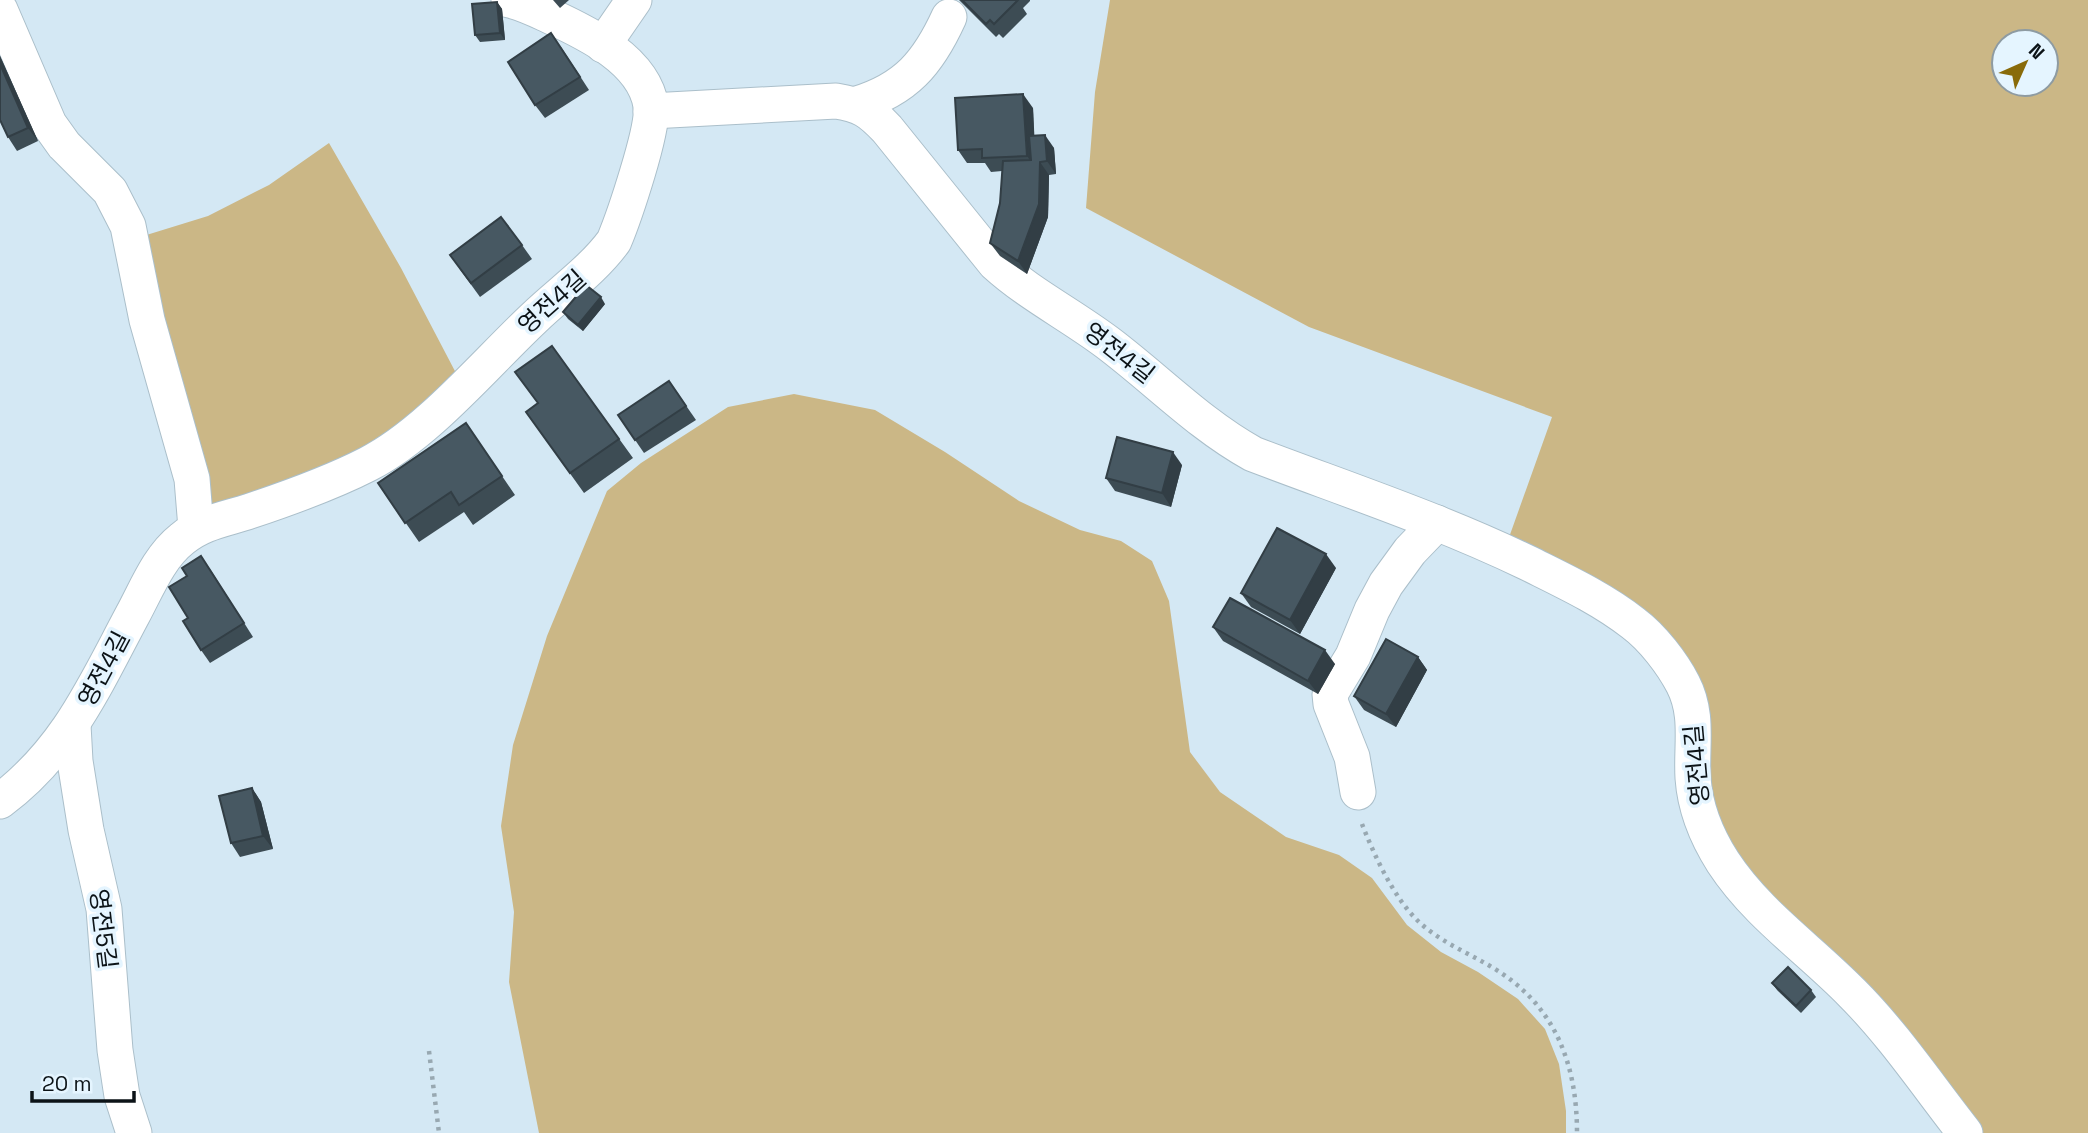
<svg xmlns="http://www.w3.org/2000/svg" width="2088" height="1133" viewBox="0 0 2088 1133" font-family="'Space Grotesk','Noto Sans KR',sans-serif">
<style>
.green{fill:#cbb786;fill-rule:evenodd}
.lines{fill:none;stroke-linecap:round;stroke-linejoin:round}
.minor-casing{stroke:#abbfca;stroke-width:37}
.path{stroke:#98a8b1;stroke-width:4.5;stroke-dasharray:3.5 5;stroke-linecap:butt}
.minor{stroke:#fff;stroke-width:35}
.wall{fill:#3d4c54}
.shaded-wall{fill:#323e45}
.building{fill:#475862;stroke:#323e45;stroke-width:2}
.labels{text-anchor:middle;stroke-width:7;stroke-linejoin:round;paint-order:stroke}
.street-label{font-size:24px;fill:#0c1317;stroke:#e5f5ff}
</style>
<rect width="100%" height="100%" fill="#d4e8f4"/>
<!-- green -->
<g class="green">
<path d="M1110,0H2088V1133H1978L1744,875L1708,801L1691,680L1507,543L1552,417L1309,327L1086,208L1095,92ZM2004,42H2046V84H2004Z"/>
<polygon points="329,143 401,268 457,375 381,445 209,510 140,237 208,216 269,185"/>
<polygon points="794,394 875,410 945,452 1019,501 1080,530 1121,541 1152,561 1169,601 1190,752 1220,792 1286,837 1339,855 1372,878 1407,925 1441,952 1478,972 1518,999 1545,1029 1559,1064 1566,1111 1566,1133 539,1133 509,982 514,912 501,826 513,745 547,636 607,491 641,463 728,407"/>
</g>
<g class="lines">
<defs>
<g id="minor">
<polyline points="0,10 49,124 64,145 110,191 128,226 147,320 192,479 196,528"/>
<polyline points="603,45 634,0"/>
<path d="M857,104C906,89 928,63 949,17"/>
<path d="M651,111L836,101C861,105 869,110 887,129L995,263C1029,294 1071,315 1108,343C1157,380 1199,424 1253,454C1345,489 1439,520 1528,563C1564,581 1601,598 1633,623C1653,638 1672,663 1683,684C1699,715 1691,745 1693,778C1695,807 1707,837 1723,862C1757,914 1809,949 1852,993C1894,1035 1928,1086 1965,1133"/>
<polyline points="73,725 75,761 86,830 104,909 115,1050 122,1096 134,1133"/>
<polyline points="1358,792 1352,757 1331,704 1330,694 1353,656 1372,610 1386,584 1410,551 1437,523"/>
<path d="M0,801C67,751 95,685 133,614C147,588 159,557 182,539C202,522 226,519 250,511C289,498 331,483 368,464C427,434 485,364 534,318C561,292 592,271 614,241C624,217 654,129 651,106C644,60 587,33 550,16C537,10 523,3 509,0"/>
</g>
</defs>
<!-- minor casing -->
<use href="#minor" class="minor-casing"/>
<!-- path -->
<g class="path">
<path d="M1362,824C1374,855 1394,898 1418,921C1439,941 1466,952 1490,966C1554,1003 1577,1062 1577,1133"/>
<polyline points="429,1051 439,1133"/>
</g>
<!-- minor -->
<use href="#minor" class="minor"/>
</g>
<!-- wall -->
<g class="wall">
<polygon points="553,0 569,0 560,8"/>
<polygon points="959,0 1030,0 1030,1 1023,8 1027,14 1003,38 999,34 996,37"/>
<polygon points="497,2 502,9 505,40 480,42 475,35"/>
<polygon points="561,47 589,90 545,118 535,105"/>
<polygon points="0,56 38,141 17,151 8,137 0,120"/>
<polygon points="1033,108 1034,136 1054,148 1056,174 1049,175 1048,217 1027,274 1000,256 990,243 1000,203 1002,171 991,172 985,163 967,163 958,150"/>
<polygon points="522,245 532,259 480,297 459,268"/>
<polygon points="605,304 583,331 568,319 563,312"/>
<polygon points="552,346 633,458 584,493 526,412 538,404"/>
<polygon points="669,381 696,420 644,453 618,415"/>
<polygon points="466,423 515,495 473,525 464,512 419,542 378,483"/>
<polygon points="1182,465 1171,507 1115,491 1106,478"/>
<polygon points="1336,568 1300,634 1251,607 1241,593"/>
<polygon points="210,569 253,637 210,663 201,650 188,618"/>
<polygon points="1213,627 1335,664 1318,694 1223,641"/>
<polygon points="1418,657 1427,670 1396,727 1364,710 1354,696"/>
<polygon points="252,788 261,802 273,849 240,857 231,843"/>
<polygon points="1772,983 1811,990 1816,997 1801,1013 1777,990"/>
</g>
<!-- shaded-wall -->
<g class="shaded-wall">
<polygon points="497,2 502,9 505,40 500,33"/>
<polygon points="0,56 38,141 28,128 0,64"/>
<polygon points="1023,94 1033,108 1036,169 1027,156"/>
<polygon points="1045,135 1054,148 1056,174 1047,161"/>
<polygon points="1040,162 1049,175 1048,217 1027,274 1018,261"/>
<polygon points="601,297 605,304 583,331 578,325"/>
<polygon points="1173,452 1182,465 1171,507 1162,493"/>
<polygon points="1326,554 1336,568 1300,634 1290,620"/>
<polygon points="1325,650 1335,664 1318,694 1308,681"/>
<polygon points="1418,657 1427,670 1396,727 1386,714"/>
<polygon points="252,788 261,802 273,849 263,836"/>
</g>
<!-- building -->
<g class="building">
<polygon points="962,0 1018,0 994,24 990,20 986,24"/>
<polygon points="497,2 500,33 475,35 472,4"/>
<polygon points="551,33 580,77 535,105 508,62"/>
<polygon points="0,64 28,128 8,137 0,120"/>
<polygon points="1023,94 1027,156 982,158 982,149 958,150 955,98"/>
<polygon points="1045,135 1047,161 1040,162 1039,204 1018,261 990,243 1000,203 1003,161 1031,160 1029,136"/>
<polygon points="501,217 522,245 471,283 450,255"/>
<polygon points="586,285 601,297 578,325 563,312"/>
<polygon points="552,346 619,439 570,473 526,412 538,403 515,372"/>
<polygon points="669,381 686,406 635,440 618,415"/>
<polygon points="466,423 502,476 459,505 451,492 405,523 378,483"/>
<polygon points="1117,437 1173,452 1162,493 1106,478"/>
<polygon points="1277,528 1326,554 1290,620 1241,593"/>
<polygon points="201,556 244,623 201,650 183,621 188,618 169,587 187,576 182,568"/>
<polygon points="1230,598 1325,650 1308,681 1213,627"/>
<polygon points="1386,639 1418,657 1386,714 1354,696"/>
<polygon points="252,788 263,836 231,843 219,796"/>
<polygon points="1788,967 1811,990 1796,1006 1772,983"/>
</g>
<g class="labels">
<!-- street labels -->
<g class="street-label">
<text transform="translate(552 302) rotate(-42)" y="8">영전4길</text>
<text transform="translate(1119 353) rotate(38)" y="8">영전4길</text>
<text transform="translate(104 669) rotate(-62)" y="8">영전4길</text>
<text transform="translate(1697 765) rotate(-95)" y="8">영전4길</text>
<text transform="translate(103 929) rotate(83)" y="8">영전5길</text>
</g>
</g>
<!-- north arrow -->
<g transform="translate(2025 63) rotate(45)"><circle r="33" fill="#e5f5ff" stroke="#8e9ba2" stroke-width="2"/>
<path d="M0-5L12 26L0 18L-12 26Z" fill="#896b0a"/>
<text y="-10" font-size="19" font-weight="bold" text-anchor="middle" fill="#0c1317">N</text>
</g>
<!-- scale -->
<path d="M32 1091v10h102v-10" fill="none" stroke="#0c1317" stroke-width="3.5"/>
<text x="42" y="1091" font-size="21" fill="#0c1317" stroke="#e5f5ff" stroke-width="5" paint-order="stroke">20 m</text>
</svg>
